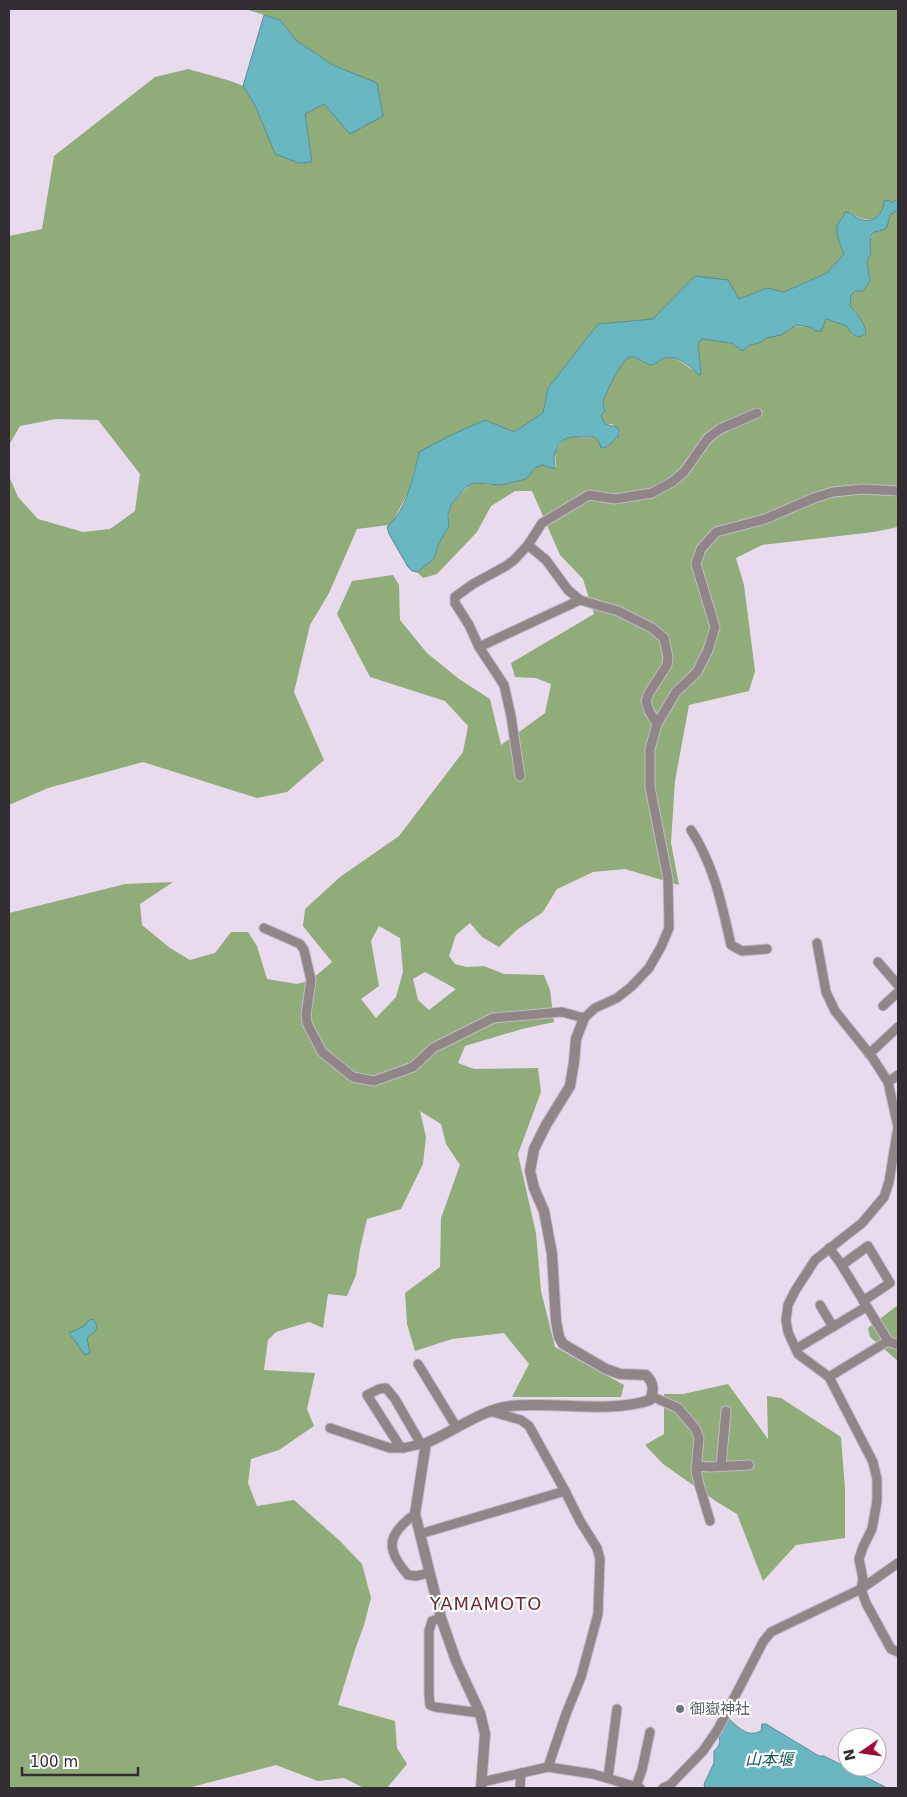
<svg xmlns="http://www.w3.org/2000/svg" width="907" height="1797" viewBox="0 0 907 1797" font-family="'DejaVu Sans','Noto Sans JP',sans-serif">
<style>
.forest{fill:#90ac78;fill-rule:evenodd}
.water{fill:#68b6c0;stroke:#588d96}
.lines{fill:none;stroke-linecap:round;stroke-linejoin:round}
.minor-casing{stroke:#c4b8c9;stroke-width:11}
.tertiary-casing{stroke:#c4b8c9;stroke-width:12}
.minor{stroke:#908587;stroke-width:9}
.tertiary{stroke:#908587;stroke-width:10}
.worship-dot{fill:#6b7280;stroke:#fff;stroke-width:2}
.labels{text-anchor:middle;stroke-width:4.5;stroke-linejoin:round;paint-order:stroke}
.worship-label{font-size:15px;fill:#5b616d;stroke:#fff;text-anchor:start}
.water-label{font-size:16px;font-style:italic;fill:#175961;stroke:#fff}
.quarter-label{font-size:18px;letter-spacing:1px;fill:#702931;stroke:#fff}
</style>
<rect width="100%" height="100%" fill="#e9dbee"/>
<!-- forest -->
<g class="forest">
<path d="M245,9H898V199L890,203L886,200L884,201C883,223 865,224 850,212L839,242L844,254L827,273L784,292L767,288L739,299L695,276L653,319L598,324L548,388L543,413L514,432L485,420L419,452L409,491L392,523L389,525L357,529L329,593L310,625L294,692L324,760L287,792L257,798L143,762L48,788L9,805V476L18,497L38,519L83,532L110,529L135,511L140,474L98,420L56,419L20,426L9,445V236L42,229L54,156L155,77L188,69L231,81L243,86L256,107L275,153L299,163L312,162L305,114L324,103L377,83L333,65L297,41L280,20Z"/>
<path d="M898,210V527L874,532L762,545L736,558L744,585L755,671L749,691L689,705L675,781L671,843L679,885L625,869L593,872L557,889L543,912L518,929L499,947L482,937L470,923L456,935L449,956L455,964L467,967L484,966L504,974L544,975L550,990L554,1022L522,1029L465,1046L458,1063L474,1069L538,1068L541,1092L518,1154L536,1233L541,1291L555,1347L624,1385L621,1397H512L529,1364L504,1333L452,1339L415,1351L407,1324L405,1293L440,1267L441,1218L460,1165L446,1144L441,1124L420,1111L426,1137L423,1164L401,1209L367,1219L360,1249L356,1275L347,1296L328,1294L323,1328L309,1322L276,1332L268,1340L264,1370L315,1373L307,1409L314,1426L279,1450L251,1459L248,1483L257,1506L294,1500L340,1541L362,1564L371,1598L364,1625L355,1650L338,1705L395,1721L397,1748L407,1764L387,1788H364L344,1778L318,1781L276,1765L188,1788H9V913L125,884L173,882L140,904L142,925L170,948L190,960L215,953L231,932H248L257,946L267,979L297,984L311,980L332,962L303,926L305,909L340,877L399,836L463,752L468,726L445,701L370,677L337,614L352,581L393,575L399,585L400,620L427,653L459,679L490,699L501,745L545,713L551,684L536,678L515,677L511,663L594,614L583,579L560,555L532,491H515L491,506L477,532L437,574L423,578L417,572L434,559L439,543L446,530L451,505L470,484L476,483L490,485L511,483L526,479L537,466L544,465L551,468L556,467L555,452L563,440L573,436L581,438L594,437L600,441L609,445L620,434L619,430L612,424H606L602,421V413L605,411C604,408 603,405 603,403C604,395 622,359 629,357C636,355 644,364 651,365C656,364 660,359 665,358C681,356 688,370 701,374L698,343L702,339L732,343L742,351L748,346L761,342L766,338L781,335L793,326L812,327L825,319L847,326L852,335L857,337L862,323L855,310L850,306L851,295L870,279L867,261L871,253L870,241L874,232L883,230L890,214ZM379,926L400,938L403,972L396,997L376,1018L361,999L379,986L371,941ZM425,972L456,989L429,1010L418,1000L413,979Z"/>
<polygon points="898,1305 898,1361 870,1337 868,1328"/>
<polygon points="728,1384 768,1439 767,1396 781,1398 841,1437 845,1488 845,1538 796,1545 763,1581 737,1514 717,1502 663,1464 645,1445 664,1434 664,1394 683,1394"/>
</g>
<!-- water -->
<g class="water">
<polygon points="264,15 280,20 297,41 333,65 377,83 383,116 350,134 324,104 305,114 312,162 299,163 275,154 256,107 243,86"/>
<path d="M898,199V210L890,215L887,227L883,230L874,232L871,236L870,243L871,253L867,261L870,281L863,291H855L851,295L850,306C856,311 866,325 866,333C858,340 851,336 847,326L826,319L821,331H815L811,327L796,325L781,335L766,338L761,342L748,346L742,351L732,343L702,339L698,343L701,374L699,375C690,366 676,353 662,359C658,361 656,364 651,365C644,364 636,355 629,357C622,359 604,396 603,403C603,405 604,409 605,411L601,416L605,424L617,427L619,430V436C612,440 610,448 601,448C597,432 591,438 579,437C567,436 559,440 555,453C553,458 555,463 555,469L542,465L535,468L526,479L502,485L473,483L466,487L451,505L448,516L449,526L439,543L434,559L417,572L412,571L408,567L389,534L387,527C407,509 413,478 419,452L449,436L485,420L514,432L543,413L548,388L598,324L653,319L695,276L728,280L739,299L767,288L784,292L827,273L844,254C841,246 833,230 839,222C842,218 843,218 845,212C853,212 856,219 863,220C875,223 884,212 884,201L889,200L891,203Z"/>
<path d="M93,1319C102,1331 93,1332 87,1338L90,1353L85,1355L69,1333L84,1326L89,1320Z"/>
<path d="M729,1719C739,1728 748,1738 761,1731L762,1724H766L819,1756H824L887,1788H705L704,1784L714,1763V1751C719,1747 721,1742 719,1736Z"/>
</g>
<g class="lines">
<defs>
<g id="minor">
<polyline points="528,545 546,560 568,590 580,600 618,611 652,628 664,638 668,657 667,665 649,693 646,701 649,711 657,724"/>
<polyline points="479,647 580,600"/>
<polyline points="520,776 511,716 504,685 479,647 469,625 455,603 455,597 473,584 506,566 514,560 528,545 542,523 589,495 615,499 652,493 672,482 684,472 708,438 720,429 757,413"/>
<path d="M691,830C714,865 722,905 731,945L742,951L767,949"/>
<polyline points="264,928 300,944 304,950 311,980 306,1015 307,1023 322,1052 353,1077 374,1081 413,1067 433,1048 493,1018 562,1012 584,1018 595,1008 617,998 631,987 649,968 661,947 669,928 668,879 650,787 650,749 657,724 676,692 697,672 708,650 715,627 696,564 701,549 716,532 765,519 814,498 833,492 863,489 898,491"/>
<polyline points="817,943 826,992 835,1011 872,1057 888,1082 898,1127 889,1182 884,1197 862,1223 815,1260 795,1291 788,1305 786,1320 788,1332 798,1354 829,1377 873,1462 877,1479 877,1501 872,1529 863,1547 859,1559 863,1579 861,1589 866,1603 891,1649 898,1652"/>
<polyline points="878,962 898,985"/>
<polyline points="883,1006 898,992"/>
<polyline points="869,1054 898,1027"/>
<polyline points="888,1082 898,1075"/>
<polyline points="829,1248 839,1261 888,1341 898,1345"/>
<polyline points="842,1265 868,1246 890,1283 863,1301"/>
<polyline points="820,1305 833,1327"/>
<polyline points="796,1349 866,1307"/>
<polyline points="418,1364 457,1428"/>
<polyline points="829,1377 888,1341"/>
<polyline points="651,1396 678,1408 695,1428 699,1438 696,1470 699,1484 710,1521"/>
<polyline points="489,1411 521,1420 529,1426 565,1491 580,1521 597,1548 600,1559 598,1614 581,1677 566,1714 548,1767"/>
<polyline points="330,1428 390,1448 403,1448"/>
<polyline points="421,1444 395,1399 386,1388 379,1389 367,1395 399,1445 403,1448 426,1443"/>
<polyline points="697,1466 710,1467 749,1465"/>
<polyline points="721,1466 726,1411"/>
<path d="M415,1514C388,1534 384,1548 408,1575L416,1576L429,1573"/>
<polyline points="420,1534 565,1491"/>
<polyline points="441,1618 432,1621 429,1631 429,1694 430,1705 435,1707 480,1713"/>
<polyline points="608,1778 617,1709"/>
<polyline points="482,1782 548,1767 593,1774 640,1788"/>
<polyline points="636,1786 642,1770 650,1732"/>
<polyline points="520,1788 521,1773"/>
<polyline points="663,1788 670,1785 703,1751 718,1729 763,1642 771,1632 861,1589 898,1563"/>
</g>
<path id="tertiary" d="M481,1788L485,1734L480,1713L456,1661L441,1618L415,1514L426,1443C455,1431 480,1410 511,1406C555,1401 608,1414 650,1400C654,1390 654,1383 646,1375L620,1374L606,1369L563,1344L559,1337L556,1321L552,1254L544,1211L534,1188L530,1171L534,1149L546,1125L570,1086L574,1062L576,1039L584,1018"/>
</defs>
<!-- minor casing -->
<use href="#minor" class="minor-casing"/>
<!-- tertiary casing -->
<use href="#tertiary" class="tertiary-casing"/>
<!-- minor -->
<use href="#minor" class="minor"/>
<!-- tertiary -->
<use href="#tertiary" class="tertiary"/>
</g>
<!-- markers -->
<circle class="worship-dot" cx="680" cy="1709" r="5"/>
<g class="labels">
<!-- worship labels -->
<g class="worship-label">
<text x="690" y="1714">御嶽神社</text>
</g>
<!-- water labels -->
<g class="water-label">
<text x="769" y="1765">山本堰</text>
</g>
<!-- quarter labels -->
<g class="quarter-label">
<text x="486" y="1610">YAMAMOTO</text>
</g>
</g>
<!-- border -->
<rect width="907" height="1797" fill="none" stroke="#322c33" stroke-width="20"/>
<!-- north arrow -->
<g transform="translate(862 1752) rotate(257)"><circle r="24" fill="#ffffff" stroke="#adabad"/>
<path d="M0-4L9 19L0 12L-9 19Z" fill="#a50a34"/>
<text y="-8" font-size="14" font-weight="bold" text-anchor="middle" fill="#322c33">N</text>
</g>
<!-- scale -->
<path d="M22 1767v8h116v-8" fill="none" stroke="#322c33" stroke-width="2.5"/>
<text x="30" y="1767" font-size="15" fill="#322c33" stroke="#ffffff" stroke-width="4" paint-order="stroke">100 m</text>
</svg>
